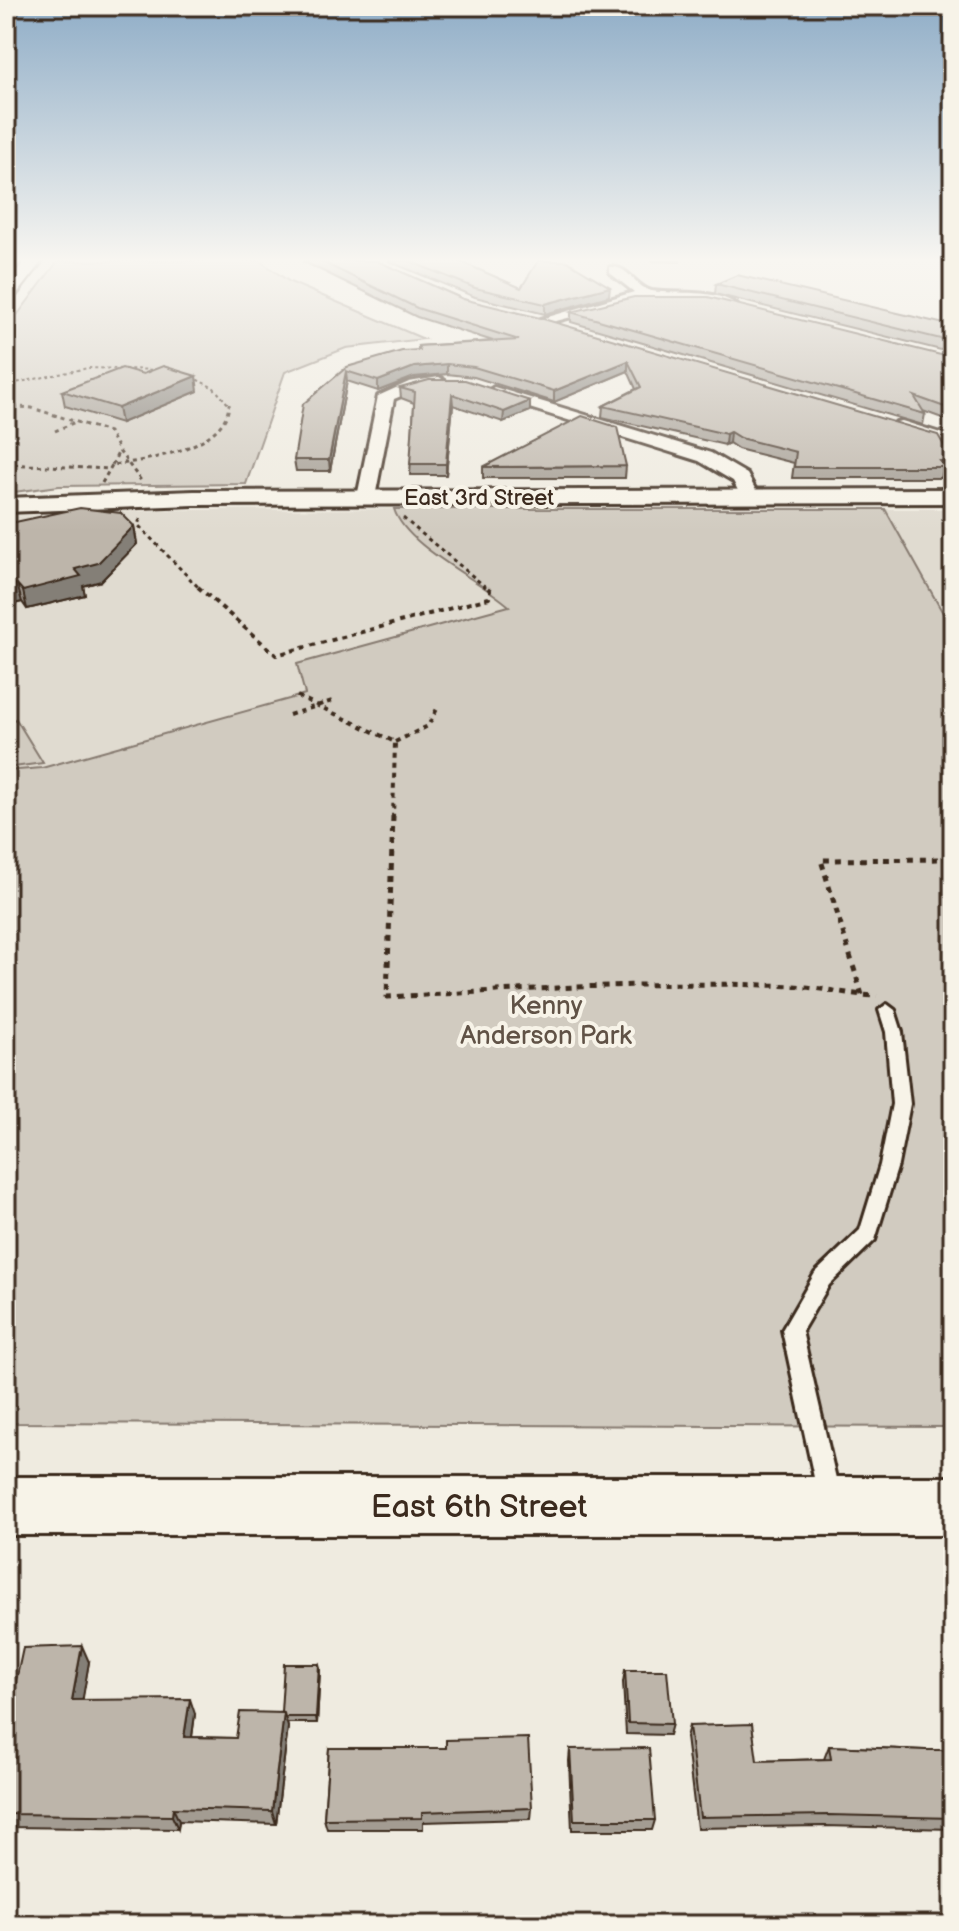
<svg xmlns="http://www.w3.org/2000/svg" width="959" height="1931" viewBox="0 0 959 1931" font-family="'Balsamiq Sans',sans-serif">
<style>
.built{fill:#e0dbd0}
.green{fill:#d1cbc0;stroke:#867a6f;stroke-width:2}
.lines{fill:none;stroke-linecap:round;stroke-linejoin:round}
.service-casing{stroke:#3b2a1e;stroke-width:6}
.minor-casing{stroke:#3b2a1e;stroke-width:6}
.tertiary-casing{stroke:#3b2a1e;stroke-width:6}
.secondary-casing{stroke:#3b2a1e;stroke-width:6}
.path-far3{stroke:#3b2a1e;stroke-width:2;stroke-dasharray:3 3;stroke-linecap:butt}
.path-far2{stroke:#3b2a1e;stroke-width:3;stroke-dasharray:4 4;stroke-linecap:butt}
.path-far1{stroke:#3b2a1e;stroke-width:4;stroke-dasharray:5 5;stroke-linecap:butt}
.path{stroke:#3b2a1e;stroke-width:5;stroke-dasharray:6 6;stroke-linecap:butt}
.service{fill:#f7f3e8;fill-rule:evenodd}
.minor{fill:#f7f3e8;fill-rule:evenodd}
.tertiary{fill:#f7f3e8;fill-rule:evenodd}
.secondary{fill:#f7f3e8;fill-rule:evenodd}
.wall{fill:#a39c92;stroke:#3b2a1e;stroke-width:2}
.shaded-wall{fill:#847f77;stroke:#3b2a1e;stroke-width:2}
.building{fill:#bdb5aa;stroke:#3b2a1e;stroke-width:2}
.labels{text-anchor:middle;stroke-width:8;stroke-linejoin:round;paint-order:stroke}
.far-street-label{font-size:22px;fill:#3b2a1e;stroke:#f7f3e8}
.park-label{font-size:26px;fill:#605246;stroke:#f7f3e8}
.near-street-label{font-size:32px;fill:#3b2a1e;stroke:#f7f3e8}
</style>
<rect width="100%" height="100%" fill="#efebe0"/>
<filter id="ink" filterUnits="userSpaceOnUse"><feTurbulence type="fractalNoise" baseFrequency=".0125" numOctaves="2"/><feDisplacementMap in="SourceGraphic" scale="16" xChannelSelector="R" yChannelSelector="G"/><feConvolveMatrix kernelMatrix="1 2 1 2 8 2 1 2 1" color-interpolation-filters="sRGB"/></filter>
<g filter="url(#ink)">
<!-- built -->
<g class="built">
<polygon points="394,509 398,520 414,537 510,606 298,664 305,694 42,768 6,771 6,516 162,510"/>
<polygon points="885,509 953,509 953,631"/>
</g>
<!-- green -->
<g class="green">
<polygon points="58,261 260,261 290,282 424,339 346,348 285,372 246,484 59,486 6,493 6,330"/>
<path d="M394,509H885L953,631V1427L6,1423V771L42,768L289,699L305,694L297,664L509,606C479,579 406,547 394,509Z"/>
<polygon points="16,719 43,763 6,768 6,722"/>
</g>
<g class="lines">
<defs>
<polygon id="service" points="887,1004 895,1010 902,1032 910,1104 898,1165 875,1240 829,1285 802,1331 840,1496 837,1504 829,1507 821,1504 818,1496 782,1330 815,1273 860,1230 880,1165 892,1104 886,1032 879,1010"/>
<g id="minor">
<path d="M610,267C628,265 636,288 652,291C678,295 715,288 737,305L730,309L679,300H636L541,325V319L634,292L610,273Z"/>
<polygon points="439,377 447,382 445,385 418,389 394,399 375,497 366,503 359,501 357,497 378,396 409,382"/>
<polygon points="494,387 711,453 747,474 759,496 750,502 743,500 733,481 699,461 488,395 486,392"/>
<polygon points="902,421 953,437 953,448 896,430 896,422"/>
</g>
<g id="tertiary">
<polygon points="25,261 42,261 12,300 6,301 6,284"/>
<polygon points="953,489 953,503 194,505 6,512 6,498 194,491"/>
</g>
<rect id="secondary" x="6" y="1477" width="947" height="58"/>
</defs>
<!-- service casing -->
<use href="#service" class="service-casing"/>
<!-- minor casing -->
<use href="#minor" class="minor-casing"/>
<!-- tertiary casing -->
<use href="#tertiary" class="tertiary-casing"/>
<!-- secondary casing -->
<use href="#secondary" class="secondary-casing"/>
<!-- path-far3 -->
<g class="path-far3">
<polyline points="192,377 214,388 230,406"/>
<polyline points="6,385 88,368 159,370"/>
<polyline points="6,406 10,406"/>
</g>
<!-- path-far2 -->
<g class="path-far2">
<polyline points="6,406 32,408 109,432 119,451"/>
<polyline points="55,431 75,422"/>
<polyline points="6,464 110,469"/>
<polyline points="112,465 119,451 142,482"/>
<path d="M102,483L112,465C145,461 227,448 229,404"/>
<polyline points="403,518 488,589"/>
<polyline points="140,519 138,525 200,589"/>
</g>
<!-- path-far1 -->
<g class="path-far1">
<polyline points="198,587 276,655 489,598 490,590 486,587"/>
<polyline points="297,696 395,742 393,818"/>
<polyline points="289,715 335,700"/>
<polyline points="395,742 428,726 438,707"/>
</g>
<!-- path -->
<g class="path">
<path d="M393,816L387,997C521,990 657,980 792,986C820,987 848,995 877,996"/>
<polyline points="862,995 821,860 953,859"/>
</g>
<!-- service -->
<use href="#service" class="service"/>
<!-- minor -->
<use href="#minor" class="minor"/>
<!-- tertiary -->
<use href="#tertiary" class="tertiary"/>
<!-- secondary -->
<use href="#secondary" class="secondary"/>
</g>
<!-- wall -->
<g class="wall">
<polygon points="302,261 377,261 463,299 953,460 951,472 943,472 941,478 792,478 794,463 738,449 729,443 725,445 602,417 603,406 636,389 628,371 554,402 474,377 447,374 414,377 378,391 347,381 330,471 296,471 294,460 347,367 418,350 418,346 493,341 417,317"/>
<polygon points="388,261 459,261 521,288 609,296 545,314 475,297"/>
<polygon points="651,261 680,261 680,262"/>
<polygon points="716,284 953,326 953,353 715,294"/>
<polygon points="571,312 953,358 953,422 923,411 925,414 923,425 571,322"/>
<polygon points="400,388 530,401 530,411 503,422 453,405 446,475 410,475 414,403 401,398"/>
<polygon points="62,391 198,391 121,423 65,406"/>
<polygon points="626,466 625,478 483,478 483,467"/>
<polygon points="6,524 134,526 137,544 101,581 83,586 85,595 27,609 22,602 6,606"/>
<polygon points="89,1662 82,1700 195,1714 192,1737 236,1738 281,1712 319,1664 320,1670 317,1723 287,1723 288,1727 276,1824 179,1821 178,1829 6,1827 6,1727"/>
<polygon points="625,1670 672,1724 669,1735 626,1734 623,1682"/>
<polygon points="689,1726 757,1761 824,1759 829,1746 925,1750 953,1750 953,1829 824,1826 697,1828 686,1737"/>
<polygon points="329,1748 532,1808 531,1819 423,1822 423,1829 327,1829 324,1819"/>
<polygon points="570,1749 655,1820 652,1830 572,1830 569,1761"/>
</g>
<!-- shaded-wall -->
<g class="shaded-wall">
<polygon points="610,287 609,296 545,314 545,304"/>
<polygon points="628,361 628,371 554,402 554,391"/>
<polygon points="447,364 447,374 414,377 378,391 378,381 414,367"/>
<polygon points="346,371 347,381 330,471 329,460"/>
<polygon points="196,376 198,391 121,423 118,408"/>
<polygon points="452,394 453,405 446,475 446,464"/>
<polygon points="530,401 530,411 503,422 504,412"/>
<polygon points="730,432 729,443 725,445 726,434"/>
<polygon points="134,526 137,544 101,581 83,586 85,595 27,609 23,591 75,569"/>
<polygon points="17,584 22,602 6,606 6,586"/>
<polygon points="82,1646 89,1662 80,1715 72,1700"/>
<polygon points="319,1664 320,1670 317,1723 316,1717"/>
<polygon points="190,1699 195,1714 190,1751 184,1737"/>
<polygon points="284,1713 288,1727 276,1824 272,1811"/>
<polygon points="173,1808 179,1821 178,1829 172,1816"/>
</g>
<!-- building -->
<g class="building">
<polygon points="320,261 377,261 463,299 540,318 938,435 953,461 940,461 944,467 794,467 796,452 740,438 730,432 726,434 603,406 641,387 628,361 554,391 474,367 447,364 414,367 378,381 346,371 329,460 294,460 303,404 347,367 402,351 420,350 418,346 519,340 417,308"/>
<polygon points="409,261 459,261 521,288 538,261 567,261 610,287 545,304 475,288"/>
<polygon points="737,275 953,326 953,342 716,284"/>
<polygon points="634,297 708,297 953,358 953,410 914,396 925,414 571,312"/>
<polygon points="163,366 196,376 118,408 62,391 122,368 143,374"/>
<polygon points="429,380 465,380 530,401 504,412 452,394 446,464 410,464 415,392 400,388"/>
<polygon points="582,416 617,427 626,466 483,467"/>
<polygon points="80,508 121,513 134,526 98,563 75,569 81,576 23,591 17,584 6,586 6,524"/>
<polygon points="82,1646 72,1700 190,1699 184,1737 236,1738 240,1712 284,1713 272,1811 173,1808 172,1816 6,1814 6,1727 23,1648"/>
<polygon points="284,1664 319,1664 316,1717 285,1717 284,1713 281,1712"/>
<polygon points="625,1670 667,1670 672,1724 628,1723"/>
<polygon points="752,1724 757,1761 831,1759 829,1746 925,1750 953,1750 953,1818 829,1815 700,1817 689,1726"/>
<polygon points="528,1738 532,1808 422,1812 422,1818 324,1819 329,1748 446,1748 446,1740"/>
<polygon points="649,1748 655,1820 574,1820 570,1749"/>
</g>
</g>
<!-- sky -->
<linearGradient id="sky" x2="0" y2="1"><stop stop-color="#8fadc7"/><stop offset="0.49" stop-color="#f8f6f1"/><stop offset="1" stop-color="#f8f6f1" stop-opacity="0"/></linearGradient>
<rect width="959" height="531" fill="url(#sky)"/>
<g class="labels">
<!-- far-street labels -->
<g class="far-street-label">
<text x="479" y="505">East 3rd Street</text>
</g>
<!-- park labels -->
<g class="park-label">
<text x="546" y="1014">Kenny<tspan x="546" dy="30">Anderson Park</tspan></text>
</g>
<!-- near-street labels -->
<g class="near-street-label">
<text x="479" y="1517">East 6th Street</text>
</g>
</g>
<!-- margin -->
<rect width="959" height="1931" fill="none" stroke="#f7f3e8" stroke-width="32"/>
<rect x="16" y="16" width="927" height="1899" fill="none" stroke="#3b2a1e" stroke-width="3" filter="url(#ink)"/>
</svg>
